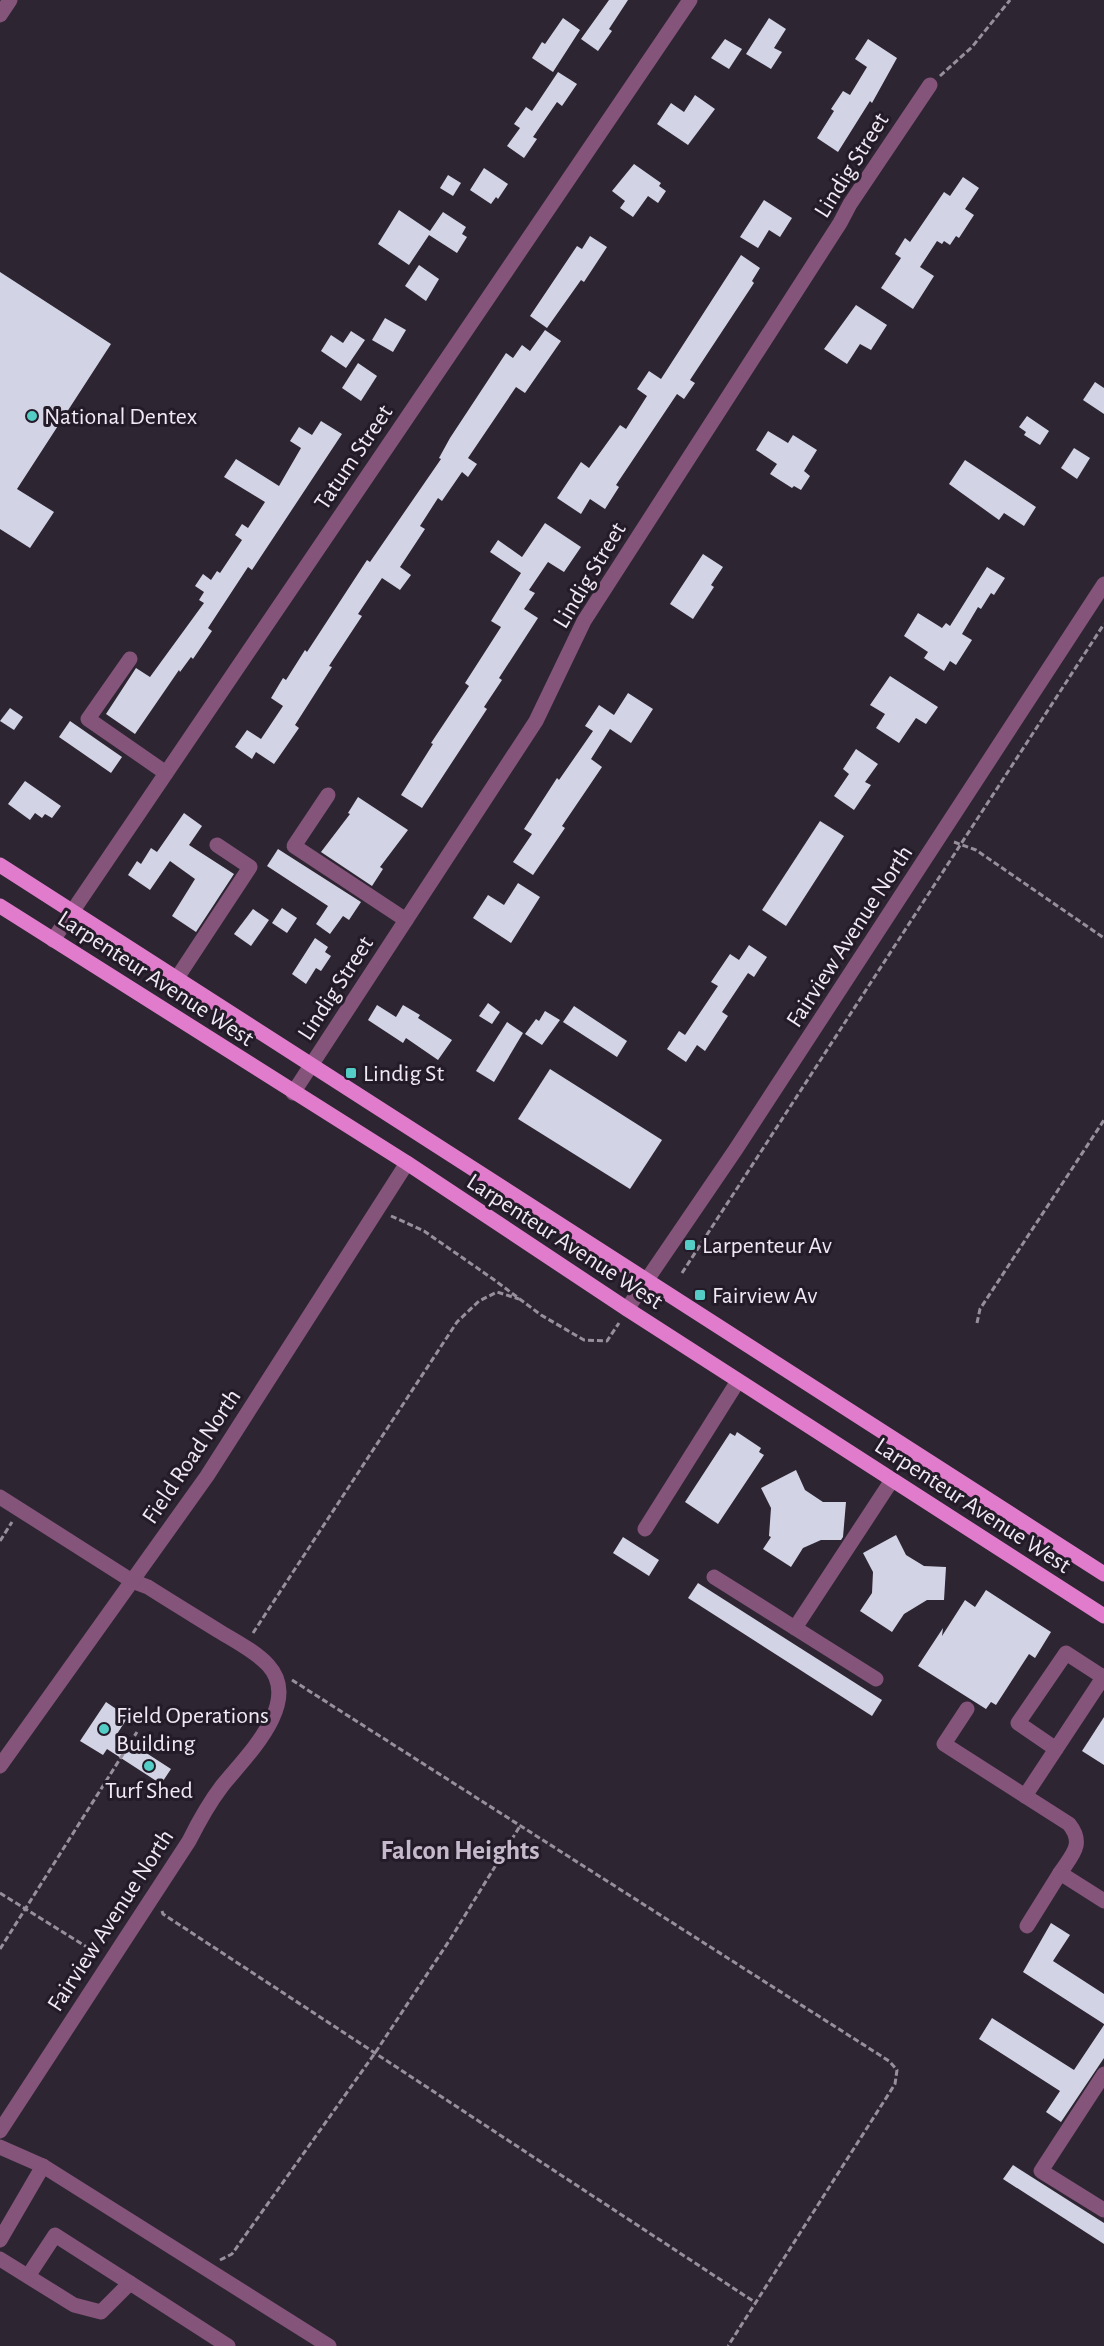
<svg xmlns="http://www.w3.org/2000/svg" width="1104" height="2346" viewBox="0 0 1104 2346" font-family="'Alegreya Sans',sans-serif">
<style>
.building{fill:#d3d3e6}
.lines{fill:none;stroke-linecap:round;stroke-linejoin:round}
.path{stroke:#97909c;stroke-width:3;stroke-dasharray:6 3;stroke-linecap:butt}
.minor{stroke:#85547a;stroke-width:15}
.major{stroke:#e17ccc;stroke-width:15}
.poi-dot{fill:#54cdc6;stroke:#231b28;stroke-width:2}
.labels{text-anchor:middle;stroke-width:6;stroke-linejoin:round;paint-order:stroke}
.street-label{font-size:24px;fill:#f0eaf4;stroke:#231b28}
.poi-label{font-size:24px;fill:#f0eaf4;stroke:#231b28;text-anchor:start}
.quarter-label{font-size:27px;font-weight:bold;fill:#c5bacc;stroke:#231b28}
</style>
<rect width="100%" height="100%" fill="#2d2532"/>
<!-- building -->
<g class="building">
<polygon points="609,0 628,0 609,29 612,31 598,51 581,39"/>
<polygon points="563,18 580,30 553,72 532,58 542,42 545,44"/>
<polygon points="769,18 786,29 774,48 782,52 771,69 746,54"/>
<polygon points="725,39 742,49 729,69 711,58"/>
<polygon points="868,39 897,58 872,103 870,101 838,152 817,138 834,111 831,109 843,91 850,95 867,67 855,59"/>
<polygon points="558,72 577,84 562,106 557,102 533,137 537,139 524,158 507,146 520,128 514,124 526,107 532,111"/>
<polygon points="695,95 715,109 688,145 657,124 671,103 684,112"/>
<polygon points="634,164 661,183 659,186 666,191 658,203 648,196 633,217 620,208 625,201 612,191"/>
<polygon points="484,168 508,184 498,199 496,197 491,204 470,190"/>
<polygon points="448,175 461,183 453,196 440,188"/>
<polygon points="963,177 979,188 965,209 974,215 959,238 956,236 950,245 944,241 942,244 937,241 920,267 934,276 913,309 881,288 901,258 895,254 905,238 910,242 944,192 950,196"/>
<polygon points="764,200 792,218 780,237 769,230 758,248 740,237"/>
<polygon points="399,210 430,231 443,212 466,227 462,234 467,237 457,253 429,235 409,265 378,244"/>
<polygon points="590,236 607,247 584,282 581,280 547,328 530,316 577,246 582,249"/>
<polygon points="741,255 760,268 752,281 754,283 690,380 695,383 684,399 677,394 616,485 619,487 605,509 590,499 581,514 557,498 581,462 589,468 620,425 626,429 647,396 637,389 649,371 661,379"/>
<polygon points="419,265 439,279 426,301 405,286"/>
<polygon points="0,272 111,344 17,489 54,512 30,548 0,529"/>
<polygon points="856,305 887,325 871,350 860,344 847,364 824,349"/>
<polygon points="385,318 406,330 393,352 372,340"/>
<polygon points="545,330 561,341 525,393 516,387 468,458 477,464 468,477 462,472 442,501 438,498 420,526 425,529 400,567 411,575 400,590 382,578 358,614 362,616 329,666 332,667 295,725 299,728 274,764 256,752 252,759 235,747 247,730 261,739 283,706 271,698 283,678 286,680 305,650 307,652 367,560 370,562 441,459 439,458 450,438 506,353 513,358 522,345 530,351"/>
<polygon points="351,331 365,340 346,368 321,351 331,335 343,343"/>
<polygon points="358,363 377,376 361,401 342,388"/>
<polygon points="1095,382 1104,388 1104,414 1083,400"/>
<polygon points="1027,416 1049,431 1040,445 1024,435 1026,432 1019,427"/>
<polygon points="321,421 342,434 252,570 248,567 208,628 212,631 193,659 191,657 180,672 179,670 135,734 106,714 136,668 150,677 204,603 199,600 204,592 195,586 203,574 211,580 217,571 220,573 242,540 235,535 242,524 248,528 265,502 224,477 236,459 279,486 301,448 290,441 299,427 312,435"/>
<polygon points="768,431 788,443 793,435 817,450 804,471 810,476 801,490 794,486 792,488 770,474 777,464 756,450"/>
<polygon points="1074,448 1090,458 1077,479 1061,468"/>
<polygon points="965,460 1036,507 1024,526 1004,513 999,520 949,484"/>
<polygon points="545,523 581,547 564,572 548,562 529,590 535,593 524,609 538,618 499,678 502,680 484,707 487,709 422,808 401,795 433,744 431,743 469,686 465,683 501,627 491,621 521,573 490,552 498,540 522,557"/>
<polygon points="703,554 723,567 711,585 714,587 693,619 670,604"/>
<polygon points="987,567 1005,578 994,595 991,593 981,609 978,607 962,634 972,640 956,665 950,661 944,671 924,658 928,652 904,636 918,613 942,628 946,623 950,626"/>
<polygon points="890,676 938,707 926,724 916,718 899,743 876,728 885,714 870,705"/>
<polygon points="628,693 653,709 631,743 610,729 591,759 602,767 562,826 565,828 533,875 513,862 532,834 524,829 557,778 559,780 593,731 585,726 599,705 614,715"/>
<polygon points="10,708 23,717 14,730 0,721"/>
<polygon points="70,721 122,757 111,773 59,737"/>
<polygon points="856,749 878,764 865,782 871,785 854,810 834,796 849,774 843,769"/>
<polygon points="25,781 61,806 52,818 45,814 42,818 35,813 30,820 8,804"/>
<polygon points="358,797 408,830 380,867 383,869 372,886 321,852 350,814 348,813"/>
<polygon points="184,813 202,826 189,845 234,874 196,932 172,916 195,879 170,861 150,890 128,875 137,861 141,864 151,848 157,852"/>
<polygon points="820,821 844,836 786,926 762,910"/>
<polygon points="278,849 361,902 349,920 343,916 330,934 316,924 328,906 267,866"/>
<polygon points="518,883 540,897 511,943 473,918 488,895 504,905"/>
<polygon points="282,908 297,918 287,933 272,923"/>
<polygon points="253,909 269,920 251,946 234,934"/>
<polygon points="315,938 328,947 325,952 331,956 321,971 316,968 306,984 292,974"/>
<polygon points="749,945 767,957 754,977 748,973 722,1012 728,1016 705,1051 697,1045 686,1062 667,1049 679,1031 685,1035 718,986 711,982 730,954 739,960"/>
<polygon points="488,1003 500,1012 492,1024 479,1016"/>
<polygon points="377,1005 396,1017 403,1005 420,1015 418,1018 452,1040 438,1060 406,1038 403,1043 368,1020"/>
<polygon points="574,1006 627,1041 617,1057 563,1022"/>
<polygon points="545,1011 560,1020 542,1045 525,1034 536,1019 539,1021"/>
<polygon points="507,1022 523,1033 494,1082 476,1071"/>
<polygon points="550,1069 662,1140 630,1189 518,1119"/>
<polygon points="737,1432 761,1448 759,1452 764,1455 718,1524 685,1502 730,1433 735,1436"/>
<polygon points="796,1470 805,1490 823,1502 846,1502 843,1537 841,1540 821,1540 803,1548 791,1567 763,1549 771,1537 769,1536 771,1508 761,1488"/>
<polygon points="896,1535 906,1555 924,1566 946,1567 944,1600 927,1600 904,1614 892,1632 860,1611 872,1593 873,1572 863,1553"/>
<polygon points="623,1537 659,1560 649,1576 613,1553"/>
<polygon points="698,1583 882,1700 872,1716 688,1598"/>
<polygon points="986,1590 1051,1632 1035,1658 1029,1654 996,1705 991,1702 986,1709 918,1666 943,1628 942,1636 965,1600 975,1607"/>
<polygon points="106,1702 128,1717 117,1734 171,1769 161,1784 107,1749 103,1755 80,1741"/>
<polygon points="1104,1717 1104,1765 1082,1751"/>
<polygon points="1051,1923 1070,1935 1053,1961 1104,1994 1104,2024 1023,1972"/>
<polygon points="992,2018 1074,2070 1104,2025 1104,2058 1061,2122 1046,2112 1060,2091 979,2039"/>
<polygon points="1013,2165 1104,2223 1104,2244 1003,2179"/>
</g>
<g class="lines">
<!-- path -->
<g class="path">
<polyline points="940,76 972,47 1010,0"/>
<polyline points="954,842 976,850 1104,938"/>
<polyline points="391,1216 424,1231 493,1279 541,1315 584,1340 607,1341 619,1323"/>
<polyline points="682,1273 1104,624"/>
<polyline points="977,1323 980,1309 1104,1120"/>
<polyline points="0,1541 12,1522"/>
<polyline points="253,1633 457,1322 479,1301 497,1292 519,1299"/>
<polyline points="292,1680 889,2061 897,2070 895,2084 728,2346"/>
<polyline points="0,1893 98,1954"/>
<polyline points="162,1911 163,1914 756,2303"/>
<polyline points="0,1949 137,1732"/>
<polyline points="220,2260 232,2254 375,2053 451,1938 520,1826"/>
</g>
<!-- minor -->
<g class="minor">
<polyline points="0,15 10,0"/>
<polyline points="130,659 88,719 166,773"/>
<polyline points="328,795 294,846 406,920"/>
<polyline points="53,940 690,0"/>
<polyline points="177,978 250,867 217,845"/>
<polyline points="293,1093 536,721 584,621 840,223 850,204 930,85"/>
<polyline points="627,1309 736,1149 1104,584"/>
<path d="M0,1497L132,1581L148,1587C173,1603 198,1618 222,1633C237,1642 256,1652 268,1665C303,1703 245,1757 222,1786C209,1803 199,1821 189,1841L0,2131"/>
<polyline points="645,1529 738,1381"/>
<polyline points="714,1577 795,1628"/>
<polyline points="876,1679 795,1628 892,1480"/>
<path d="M967,1709L944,1744L1069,1824C1085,1844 1072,1855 1060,1873"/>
<polyline points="1056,1749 1018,1723 1066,1653 1103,1677"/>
<polyline points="0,1766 207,1476 407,1163"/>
<polyline points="1025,1796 1104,1676"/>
<polyline points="1027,1926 1060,1873 1104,1901"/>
<polyline points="1104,2074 1041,2171 1104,2210"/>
<polyline points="0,2147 43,2166 329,2346"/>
<polyline points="0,2240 43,2166"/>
<polyline points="0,2259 74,2305 101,2312 130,2283 228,2346"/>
<polyline points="28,2276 55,2235 130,2283"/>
</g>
<!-- major -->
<g class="major">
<polyline points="0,865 1104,1574"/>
<polyline points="0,906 407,1163 627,1309 1104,1616"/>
</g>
</g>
<!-- markers -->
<g class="poi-dot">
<circle cx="32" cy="416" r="6"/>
<rect x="345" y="1067" width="12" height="12" rx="3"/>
<rect x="684" y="1239" width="12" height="12" rx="3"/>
<rect x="694" y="1289" width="12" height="12" rx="3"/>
<circle cx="104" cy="1729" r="6"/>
<circle cx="149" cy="1766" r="6"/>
</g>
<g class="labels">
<!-- street labels -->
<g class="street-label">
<text transform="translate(851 165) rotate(-58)" y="8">Lindig Street</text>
<text transform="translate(353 457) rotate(-56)" y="8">Tatum Street</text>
<text transform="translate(589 575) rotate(-59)" y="8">Lindig Street</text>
<text transform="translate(849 936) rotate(-57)" y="8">Fairview Avenue North</text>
<text transform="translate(156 978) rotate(33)" y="8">Larpenteur Avenue West</text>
<text transform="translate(335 988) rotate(-57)" y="8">Lindig Street</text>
<text transform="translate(565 1241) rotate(33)" y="8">Larpenteur Avenue West</text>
<text transform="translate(191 1456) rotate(-56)" y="8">Field Road North</text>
<text transform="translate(973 1505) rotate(33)" y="8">Larpenteur Avenue West</text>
<text transform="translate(110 1920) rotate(-57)" y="8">Fairview Avenue North</text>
</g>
<!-- poi labels -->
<g class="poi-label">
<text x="44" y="424">National Dentex</text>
<text x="363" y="1081">Lindig St</text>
<text x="702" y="1253">Larpenteur Av</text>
<text x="712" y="1303">Fairview Av</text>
<text x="116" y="1723">Field Operations<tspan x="116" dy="28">Building</tspan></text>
<text x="149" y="1798" text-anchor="middle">Turf Shed</text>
</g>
<!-- quarter labels -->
<g class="quarter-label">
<text x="460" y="1859">Falcon Heights</text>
</g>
</g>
</svg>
